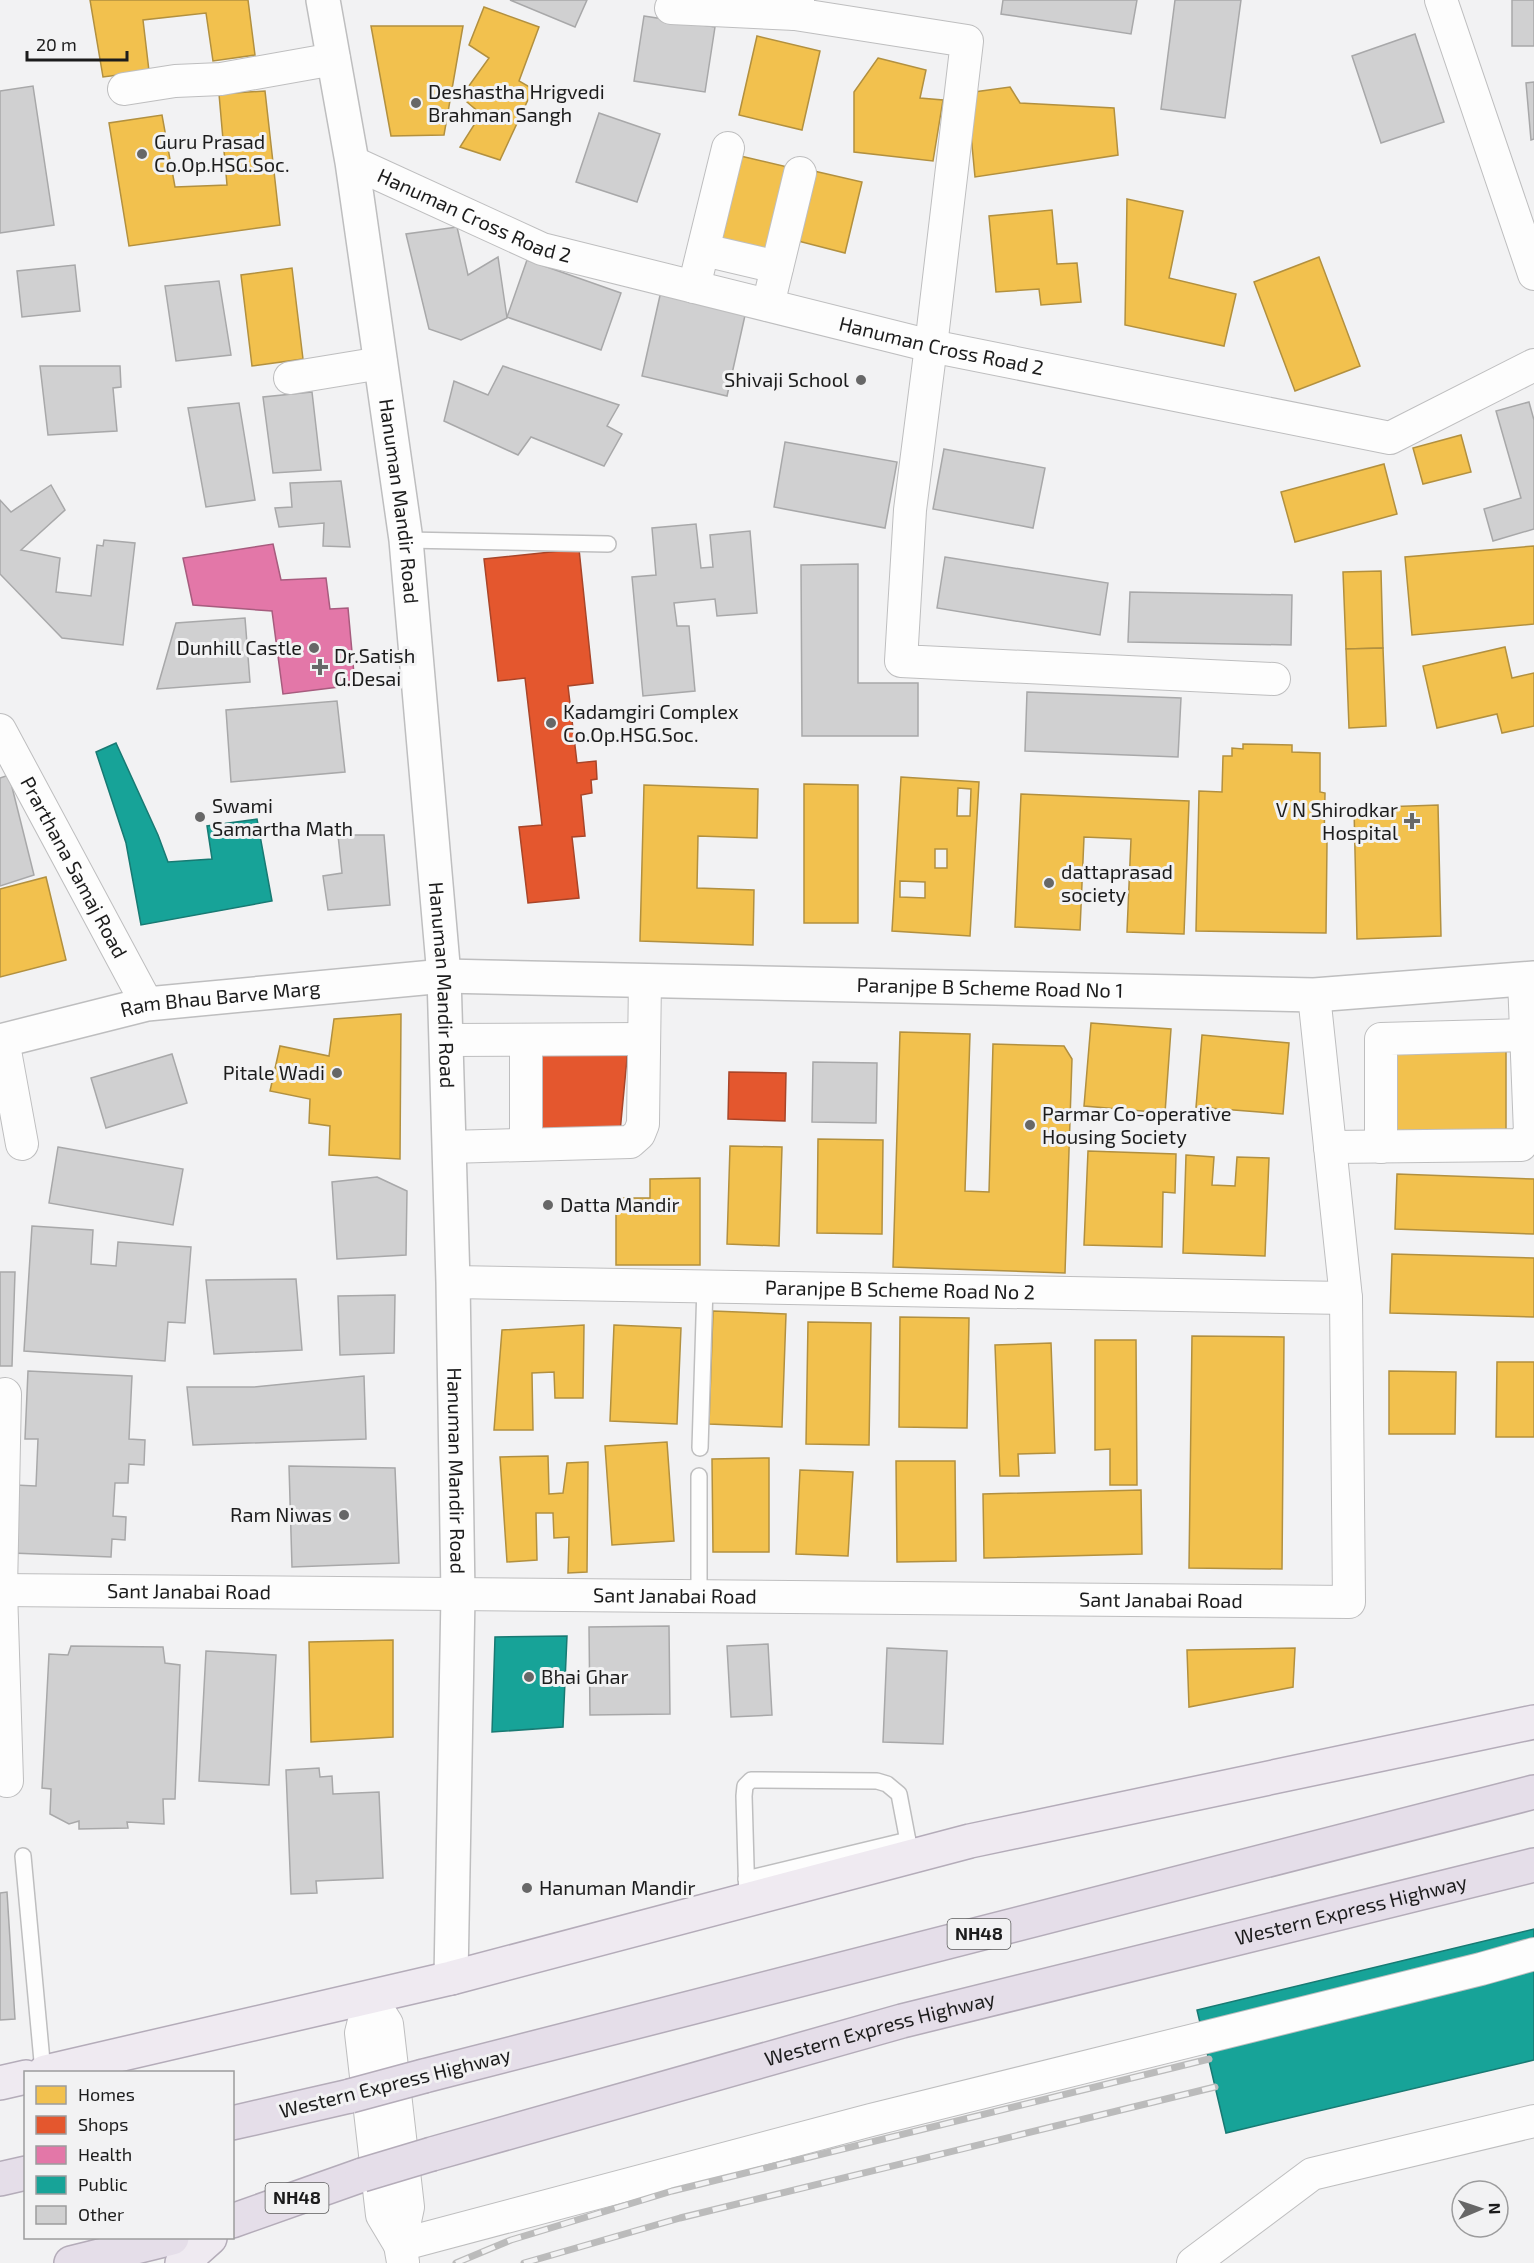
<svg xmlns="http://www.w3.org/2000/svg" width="1534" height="2263" viewBox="0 0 1534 2263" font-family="'Exo 2',sans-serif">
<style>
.homes{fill:#f2c14e;stroke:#b2903f;stroke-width:1.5;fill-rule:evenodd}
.shops{fill:#e4572e;stroke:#a84529;stroke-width:1.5}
.health{fill:#e377a8;stroke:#a75c7e;stroke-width:1.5}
.public{fill:#17a398;stroke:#187a73;stroke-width:1.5}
.building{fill:#d0d0d1;stroke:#a8a8a9;stroke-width:1.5}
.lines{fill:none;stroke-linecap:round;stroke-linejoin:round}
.lane-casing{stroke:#bebebf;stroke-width:18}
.street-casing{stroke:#bebebf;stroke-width:34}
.secondary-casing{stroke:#bebebf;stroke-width:36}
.primary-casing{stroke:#b4acb9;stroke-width:36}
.highway-casing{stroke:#b4acb9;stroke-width:36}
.lane{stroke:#fdfdfd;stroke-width:15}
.street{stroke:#fdfdfd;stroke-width:32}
.secondary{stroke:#fdfdfd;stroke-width:33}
.primary{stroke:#efeaf1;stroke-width:33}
.highway{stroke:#e5dee9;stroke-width:33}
.rail-casing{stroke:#bbb;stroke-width:7}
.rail{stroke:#f2f2f3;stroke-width:4.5;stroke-dasharray:14;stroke-linecap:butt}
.highway-bridge-casing{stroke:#b4acb9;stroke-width:36;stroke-linecap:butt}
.highway-bridge{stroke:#e5dee9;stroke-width:33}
.poi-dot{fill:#676767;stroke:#f2f2f3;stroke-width:2}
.labels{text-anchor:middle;stroke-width:6;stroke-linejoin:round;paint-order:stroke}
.shield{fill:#f2f2f3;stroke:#5c5c5c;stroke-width:1.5}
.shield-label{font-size:18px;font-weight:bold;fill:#1c1c1c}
.poi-label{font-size:20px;fill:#1c1c1c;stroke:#f2f2f3;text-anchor:start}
.street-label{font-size:20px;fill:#1c1c1c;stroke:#f2f2f3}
</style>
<rect width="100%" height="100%" fill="#f2f2f3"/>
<!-- homes -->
<g class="homes">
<polygon points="90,0 248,0 255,55 213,61 206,13 143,20 149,71 103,77"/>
<polygon points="484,7 539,27 519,81 533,89 500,160 460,147 481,114 461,97 489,58 469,45"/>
<polygon points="371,26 463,26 444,135 391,136"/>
<polygon points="757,36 820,51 802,130 739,115"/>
<polygon points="878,58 926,70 920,98 943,100 933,161 854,152 854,92"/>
<polygon points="1010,87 1020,103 1114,108 1118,155 975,177 967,93"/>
<polygon points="265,91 280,225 129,246 109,123 162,115 175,187 227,185 219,94"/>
<polygon points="732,154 796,169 776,254 713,239"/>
<polygon points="814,171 862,182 845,253 798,241"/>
<polygon points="1127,199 1183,211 1169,278 1236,294 1224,346 1125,325"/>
<polygon points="1052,210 1057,264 1077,263 1081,302 1041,305 1039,289 996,292 989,216"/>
<polygon points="1319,257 1360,366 1295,391 1254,282"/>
<polygon points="292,268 303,359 252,366 241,275"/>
<polygon points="1461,435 1471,472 1423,484 1413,448"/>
<polygon points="1384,464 1397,514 1295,542 1281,492"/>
<polygon points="1534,546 1534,624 1412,635 1405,557"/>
<polygon points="1381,571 1383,648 1346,649 1343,572"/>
<polygon points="1505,647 1512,678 1534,673 1534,726 1502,733 1497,714 1437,728 1423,666"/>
<polygon points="1383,648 1386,726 1349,728 1346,649"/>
<polygon points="1243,744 1292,745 1292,752 1320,753 1320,792 1325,793 1324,842 1327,842 1326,933 1196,931 1199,791 1222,792 1223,756 1232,756 1232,748 1243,749"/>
<path d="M901,777L979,782L970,936L892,931ZM958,788L971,789L970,816H957ZM935,849H947V868H935ZM900,881L925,882V898L900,897Z"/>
<polygon points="804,784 858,785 858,923 804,923"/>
<polygon points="644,785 758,789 757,838 698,836 697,888 754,890 753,945 640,941"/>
<polygon points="1021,794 1189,801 1184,934 1127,932 1131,839 1084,837 1080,930 1015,927"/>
<polygon points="1438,805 1441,936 1357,939 1354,808"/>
<polygon points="46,877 66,960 0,977 0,889"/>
<polygon points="401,1014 400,1159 329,1155 330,1126 309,1123 310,1099 270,1091 280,1046 329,1056 334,1019"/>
<polygon points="1091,1023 1171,1029 1165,1113 1084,1106"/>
<polygon points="900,1032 970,1034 965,1191 989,1192 993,1044 1064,1046 1072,1059 1065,1273 893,1267"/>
<polygon points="1202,1035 1289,1043 1283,1114 1196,1107"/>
<polygon points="1386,1050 1506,1051 1506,1136 1385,1135"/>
<polygon points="818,1139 883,1140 882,1234 817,1233"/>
<polygon points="730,1146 782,1147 779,1246 727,1244"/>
<polygon points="1088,1151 1176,1154 1175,1193 1163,1192 1162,1247 1084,1245"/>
<polygon points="1186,1155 1214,1157 1212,1185 1235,1186 1237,1157 1269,1158 1265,1256 1183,1253"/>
<polygon points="1397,1174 1534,1179 1534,1234 1395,1229"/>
<polygon points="700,1178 700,1265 616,1265 616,1198 650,1198 650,1179"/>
<polygon points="1392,1254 1534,1258 1534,1317 1390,1313"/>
<polygon points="713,1311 786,1314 782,1427 709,1424"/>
<polygon points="900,1317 969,1318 967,1428 899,1427"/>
<polygon points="808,1322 871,1323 869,1445 806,1444"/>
<polygon points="584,1325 583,1398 555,1398 554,1372 532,1373 533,1430 494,1430 502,1330"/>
<polygon points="614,1325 681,1328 677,1424 610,1421"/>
<polygon points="1192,1336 1284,1337 1282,1569 1189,1568"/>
<polygon points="1095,1340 1136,1340 1137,1485 1110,1485 1110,1449 1095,1450"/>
<polygon points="1051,1343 1055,1453 1018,1454 1019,1476 1000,1476 995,1345"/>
<polygon points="1497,1362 1534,1362 1534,1437 1496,1437"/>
<polygon points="1389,1371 1456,1372 1455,1434 1389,1434"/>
<polygon points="667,1442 674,1541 612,1545 605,1446"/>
<polygon points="548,1456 549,1494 563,1493 567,1463 588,1462 587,1572 568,1573 569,1537 554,1538 553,1513 536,1513 537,1560 507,1562 500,1457"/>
<polygon points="769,1458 769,1552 713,1552 712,1459"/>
<polygon points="896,1461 955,1461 956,1561 897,1562"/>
<polygon points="800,1470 853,1472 848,1556 796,1554"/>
<polygon points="1141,1490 1142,1554 984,1558 983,1494"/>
<polygon points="393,1640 393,1737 311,1742 309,1642"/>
<polygon points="1295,1648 1293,1687 1189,1707 1187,1650"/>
</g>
<!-- shops -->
<g class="shops">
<polygon points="579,549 593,683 568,686 577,763 596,761 597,779 591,780 592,793 581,795 585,836 572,837 579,898 528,903 519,827 542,825 525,678 498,681 484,559"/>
<polygon points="534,1045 628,1048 620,1132 532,1129"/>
<polygon points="729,1072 786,1073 785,1121 728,1119"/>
</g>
<!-- health -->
<polygon class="health" points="273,544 281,580 326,578 330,609 348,608 355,685 283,694 272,611 193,605 183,558"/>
<!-- public -->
<g class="public">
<polygon points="116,743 158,835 168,862 212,859 207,826 257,819 272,901 141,925 126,843 96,752"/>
<polygon points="567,1636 563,1727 492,1732 495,1637"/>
<polygon points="1534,1929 1534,2060 1226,2133 1197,2010"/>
</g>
<!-- building -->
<g class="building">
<polygon points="510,0 587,0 575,27"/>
<polygon points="1003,0 1137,0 1131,34 1001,14"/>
<polygon points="1175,0 1241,0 1225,118 1161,109"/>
<rect x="1512" y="0" width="22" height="46"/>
<polygon points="644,16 715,27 705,92 634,81"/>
<polygon points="1415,34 1444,122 1381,143 1352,56"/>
<polygon points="1534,82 1534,139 1531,140 1526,83"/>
<polygon points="33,86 54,225 0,233 0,91"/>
<polygon points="599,113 660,134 637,202 576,182"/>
<polygon points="457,227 468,275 498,257 507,318 461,340 429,329 406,234"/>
<polygon points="527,260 621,293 601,350 507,317"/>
<polygon points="75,265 80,311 22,317 17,271"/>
<polygon points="219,281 231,355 176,361 165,286"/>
<polygon points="661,291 746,311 727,396 642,376"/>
<polygon points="40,366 120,366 121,387 113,388 117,431 48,435"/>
<polygon points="503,366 619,405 607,426 622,434 604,466 531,437 518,455 444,421 454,381 488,395"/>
<polygon points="312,392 321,470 273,473 263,397"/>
<polygon points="1529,402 1534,420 1534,529 1493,541 1484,509 1521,498 1496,411"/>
<polygon points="239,403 255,500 206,507 188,408"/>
<polygon points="785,442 897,462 885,528 774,507"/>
<polygon points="944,449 1045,468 1033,528 933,509"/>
<polygon points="341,481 350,547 323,546 324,523 279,527 275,508 292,507 290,483"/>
<polygon points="51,485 65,510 21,550 60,558 56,592 91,596 97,545 103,546 104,540 135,543 123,645 62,638 0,574 0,500 11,512"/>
<polygon points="696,524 701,568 713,567 710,535 750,531 757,613 717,616 715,599 674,603 677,626 689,626 695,691 643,696 632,577 656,575 652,528"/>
<polygon points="945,557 1108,583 1100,635 937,608"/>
<polygon points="858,564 858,683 918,683 918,736 802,736 801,565"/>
<polygon points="1130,592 1292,595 1291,645 1128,642"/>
<polygon points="245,618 250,682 157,689 176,623"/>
<polygon points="1027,692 1181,698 1178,757 1025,751"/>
<polygon points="337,701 345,772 231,782 226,710"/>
<polygon points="9,775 34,875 0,886 0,778"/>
<polygon points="338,835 384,835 390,905 328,910 323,876 342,873"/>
<polygon points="172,1054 187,1103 106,1128 91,1078"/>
<polygon points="813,1062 877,1063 876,1123 812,1122"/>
<polygon points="58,1147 183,1169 173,1225 49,1203"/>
<polygon points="377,1177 407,1191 406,1255 337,1259 332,1182"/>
<polygon points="32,1226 93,1230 91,1264 116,1266 118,1242 191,1247 185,1323 168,1322 165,1361 24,1351"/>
<polygon points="0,1272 15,1272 12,1366 0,1366"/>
<polygon points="296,1279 302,1350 214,1354 206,1280"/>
<polygon points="395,1295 394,1353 340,1355 338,1296"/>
<polygon points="28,1371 132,1376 129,1439 145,1440 144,1465 129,1464 128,1483 115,1483 113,1516 126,1517 125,1540 112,1539 111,1557 12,1553 15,1485 36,1486 38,1439 25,1439"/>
<polygon points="364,1376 366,1439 193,1445 187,1387 254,1387"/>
<polygon points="289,1466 395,1468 399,1563 292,1567"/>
<polygon points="669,1626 670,1714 590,1715 589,1627"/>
<polygon points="768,1644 772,1715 731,1717 727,1646"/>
<polygon points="71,1646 163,1647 165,1663 180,1665 175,1799 163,1799 164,1824 127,1822 128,1828 79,1829 79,1821 69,1824 50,1814 51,1789 42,1788 49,1654 68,1655"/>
<polygon points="887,1648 947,1651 943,1744 883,1742"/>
<polygon points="206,1651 276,1655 269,1785 199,1781"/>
<polygon points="319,1768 320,1777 332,1776 333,1794 379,1792 383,1878 316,1881 317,1893 291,1894 286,1770"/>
<polygon points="7,1892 15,2019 0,2020 0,1893"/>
</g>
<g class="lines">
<defs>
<g id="lane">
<polyline points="406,540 608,544"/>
<polyline points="700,1448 705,1286"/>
<polyline points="699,1597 699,1476"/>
<polyline points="23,1856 43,2072"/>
<polyline points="746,1879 908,1840"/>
<polyline points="747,1900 744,1796 745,1786 751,1780 877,1781 887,1784 899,1794 911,1857"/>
</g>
<g id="street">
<polyline points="798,0 795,14 967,41 931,346 910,510 901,661 1274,679"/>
<polyline points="1441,0 1534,274"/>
<polyline points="671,8 795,14"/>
<polyline points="124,89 175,81 221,79 334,59"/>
<path id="s1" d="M352,162L542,249L931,346L1390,438L1534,365"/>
<polyline points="704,250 777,267"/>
<polyline points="694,287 728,148"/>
<polyline points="768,305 800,173"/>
<polyline points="290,378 381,363"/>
<path id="s2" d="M0,730L147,1004"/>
<polyline points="3,1040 22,1144"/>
<polyline points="446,1040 644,1039"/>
<polyline points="526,1145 526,1040"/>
<polyline points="449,1147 630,1142 639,1134 643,1124 645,980"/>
<polyline points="1330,1147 1521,1145 1530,1133 1524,979"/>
<polyline points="1381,1147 1381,1039 1526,1035"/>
<path id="s3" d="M453,1282L1346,1298"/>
<polyline points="5,1394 1,1590 7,1781"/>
<path id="s4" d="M0,1590L1349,1602L1346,1298L1314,995"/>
<polyline points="370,1997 387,2024 408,2207 400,2245 403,2262"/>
<polyline points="370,1997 361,2033 382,2215 400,2245"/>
<polyline points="400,2245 871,2120 1481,1969 1534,1954"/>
<polyline points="1193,2263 1312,2174 1534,2121"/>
</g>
<g id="secondary">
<path id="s5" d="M323,0L352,162L406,540L444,976L453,1282L458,1595L451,1978"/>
<path id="s6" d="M0,1041L147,1004L444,976L1314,995L1534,978"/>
</g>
<g id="primary">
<polyline points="45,2072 451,1978 970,1841 1534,1722"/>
<polyline points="0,2083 26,2077"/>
<polyline points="182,2263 210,2238"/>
</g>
<g id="highway">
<polyline points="424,2076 1534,1792"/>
<polyline points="232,2123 350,2096"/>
<path id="s7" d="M432,2154L902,2021L1534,1865"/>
<polyline points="0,2179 26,2173"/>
<polyline points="232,2221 362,2175"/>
<polyline points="71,2263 172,2238"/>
</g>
</defs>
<!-- lane casing -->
<use href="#lane" class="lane-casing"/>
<!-- street casing -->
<use href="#street" class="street-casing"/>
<!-- secondary casing -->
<use href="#secondary" class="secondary-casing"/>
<!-- primary casing -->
<use href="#primary" class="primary-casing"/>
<!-- highway casing -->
<use href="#highway" class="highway-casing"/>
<!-- lane -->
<use href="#lane" class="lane"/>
<!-- street -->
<use href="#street" class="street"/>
<!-- secondary -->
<use href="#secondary" class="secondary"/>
<!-- primary -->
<use href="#primary" class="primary"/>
<!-- highway -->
<use href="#highway" class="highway"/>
<defs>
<g id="rail">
<polyline points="456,2263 511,2240 672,2191 1209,2059"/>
<polyline points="524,2263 680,2218 1215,2087"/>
</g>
</defs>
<!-- rail casing -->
<use href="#rail" class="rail-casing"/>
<!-- rail -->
<use href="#rail" class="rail"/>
<defs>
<g id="highway-bridge">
<polyline points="350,2096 424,2076"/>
<polyline points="362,2175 432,2154"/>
</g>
</defs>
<!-- highway-bridge casing -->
<use href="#highway-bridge" class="highway-bridge-casing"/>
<!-- highway-bridge -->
<use href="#highway-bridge" class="highway-bridge"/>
</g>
<!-- markers -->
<g class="poi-dot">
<circle cx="416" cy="103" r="6"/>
<circle cx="142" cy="154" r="6"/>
<circle cx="861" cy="380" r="6"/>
<circle cx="314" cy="648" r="6"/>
<path d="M317 658h6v6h6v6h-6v6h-6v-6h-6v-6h6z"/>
<circle cx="551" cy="723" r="6"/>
<circle cx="200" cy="817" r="6"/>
<path d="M1409 812h6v6h6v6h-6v6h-6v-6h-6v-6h6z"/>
<circle cx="1049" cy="883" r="6"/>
<circle cx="337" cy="1073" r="6"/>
<circle cx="1030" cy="1125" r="6"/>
<circle cx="548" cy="1205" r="6"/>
<circle cx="344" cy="1515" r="6"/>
<circle cx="529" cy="1677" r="6"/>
<circle cx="527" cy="1888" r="6"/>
</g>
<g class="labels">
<!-- shield labels -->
<g class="shield">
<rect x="947.5" y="1919" width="63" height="30" rx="4.5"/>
<rect x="265.5" y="2183" width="63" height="30" rx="4.5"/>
</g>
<g class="shield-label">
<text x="979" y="1940">NH48</text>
<text x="297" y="2204">NH48</text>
</g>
<!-- poi labels -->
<g class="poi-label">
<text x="428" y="99">Deshastha Hrigvedi<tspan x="428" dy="23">Brahman Sangh</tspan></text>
<text x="154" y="149">Guru Prasad<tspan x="154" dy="23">Co.Op.HSG.Soc.</tspan></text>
<text x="849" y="387" text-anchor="end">Shivaji School</text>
<text x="302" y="655" text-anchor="end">Dunhill Castle</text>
<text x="334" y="663">Dr.Satish<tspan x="334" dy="23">G.Desai</tspan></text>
<text x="563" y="719">Kadamgiri Complex<tspan x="563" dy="23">Co.Op.HSG.Soc.</tspan></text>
<text x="212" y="813">Swami<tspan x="212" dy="23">Samartha Math</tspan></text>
<text x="1398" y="817" text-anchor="end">V N Shirodkar<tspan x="1398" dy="23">Hospital</tspan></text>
<text x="1061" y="879">dattaprasad<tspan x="1061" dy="23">society</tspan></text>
<text x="325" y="1080" text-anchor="end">Pitale Wadi</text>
<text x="1042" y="1121">Parmar Co-operative<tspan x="1042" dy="23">Housing Society</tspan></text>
<text x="560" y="1212">Datta Mandir</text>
<text x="332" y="1522" text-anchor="end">Ram Niwas</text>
<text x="541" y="1684">Bhai Ghar</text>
<text x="539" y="1895">Hanuman Mandir</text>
</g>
<!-- street labels -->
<g class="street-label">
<text dy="7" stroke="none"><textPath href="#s1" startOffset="134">Hanuman Cross Road 2</textPath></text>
<text dy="7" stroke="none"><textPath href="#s1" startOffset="620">Hanuman Cross Road 2</textPath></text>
<text dy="7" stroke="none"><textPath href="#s5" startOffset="507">Hanuman Mandir Road</textPath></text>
<text dy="7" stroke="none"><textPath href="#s2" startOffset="156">Prarthana Samaj Road</textPath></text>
<text dy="7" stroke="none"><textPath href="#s5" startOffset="993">Hanuman Mandir Road</textPath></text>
<text dy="7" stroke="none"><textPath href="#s6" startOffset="996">Paranjpe B Scheme Road No 1</textPath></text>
<text dy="7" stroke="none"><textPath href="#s6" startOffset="225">Ram Bhau Barve Marg</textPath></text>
<text dy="7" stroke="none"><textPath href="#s3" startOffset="447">Paranjpe B Scheme Road No 2</textPath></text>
<text dy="7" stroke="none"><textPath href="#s5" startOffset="1479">Hanuman Mandir Road</textPath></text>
<text dy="7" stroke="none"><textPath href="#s4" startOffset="189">Sant Janabai Road</textPath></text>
<text dy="7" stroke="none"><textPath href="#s4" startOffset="675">Sant Janabai Road</textPath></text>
<text dy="7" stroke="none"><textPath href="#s4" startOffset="1161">Sant Janabai Road</textPath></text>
<text dy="7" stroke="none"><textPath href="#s7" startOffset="951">Western Express Highway</textPath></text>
<text dy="7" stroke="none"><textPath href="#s7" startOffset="465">Western Express Highway</textPath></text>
<text transform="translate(395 2083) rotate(-14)" y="7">Western Express Highway</text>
</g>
</g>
<!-- legend -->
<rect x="24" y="2071" width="210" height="168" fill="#f2f2f3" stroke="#9c9c9d" stroke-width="1.5"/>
<rect x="36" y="2086" width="30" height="18" fill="#f2c14e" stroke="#9c9c9d" stroke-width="1.5"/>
<text x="78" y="2101" font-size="18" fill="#1c1c1c">Homes</text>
<rect x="36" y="2116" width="30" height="18" fill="#e4572e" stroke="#9c9c9d" stroke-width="1.5"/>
<text x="78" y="2131" font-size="18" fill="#1c1c1c">Shops</text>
<rect x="36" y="2146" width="30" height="18" fill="#e377a8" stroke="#9c9c9d" stroke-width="1.5"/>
<text x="78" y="2161" font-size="18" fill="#1c1c1c">Health</text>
<rect x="36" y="2176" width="30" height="18" fill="#17a398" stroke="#9c9c9d" stroke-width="1.5"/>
<text x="78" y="2191" font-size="18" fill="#1c1c1c">Public</text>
<rect x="36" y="2206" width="30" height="18" fill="#d0d0d1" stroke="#9c9c9d" stroke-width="1.5"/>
<text x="78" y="2221" font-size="18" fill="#1c1c1c">Other</text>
<!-- north arrow -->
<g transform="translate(1480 2209) rotate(88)"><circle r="28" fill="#f2f2f3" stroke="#9c9c9d" stroke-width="1.5"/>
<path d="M0-4.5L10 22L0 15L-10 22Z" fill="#676767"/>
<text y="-9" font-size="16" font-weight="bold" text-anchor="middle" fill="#1c1c1c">N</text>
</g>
<!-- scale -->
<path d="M27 51v9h100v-9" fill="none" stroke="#1c1c1c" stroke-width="3"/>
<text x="36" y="51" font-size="18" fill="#1c1c1c" stroke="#f2f2f3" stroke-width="4.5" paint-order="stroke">20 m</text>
</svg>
